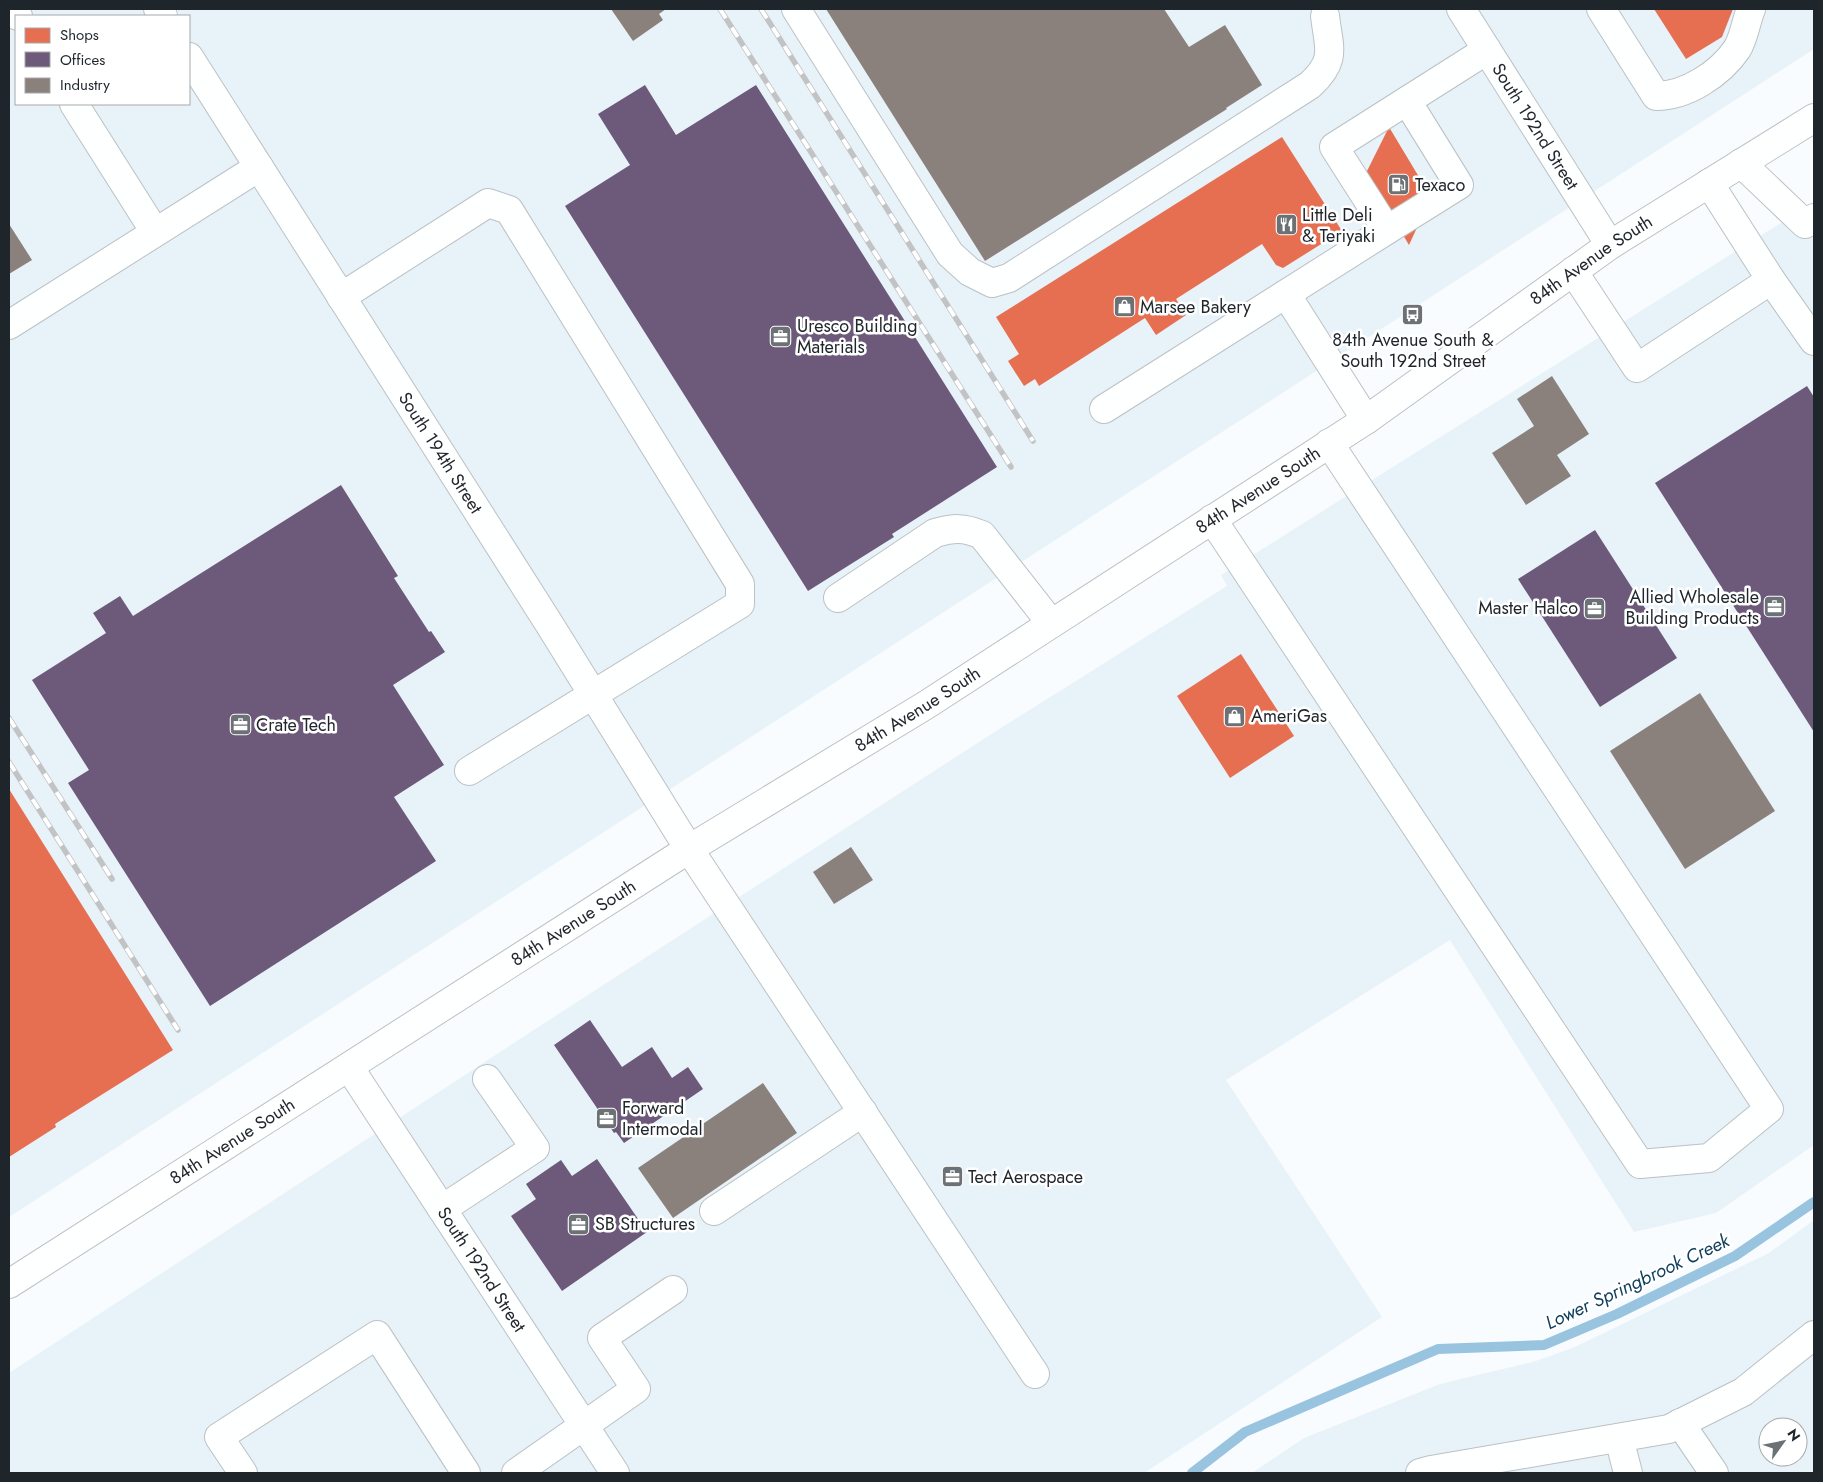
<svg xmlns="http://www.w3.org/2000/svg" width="1823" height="1482" viewBox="0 0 1823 1482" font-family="Jost,sans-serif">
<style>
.built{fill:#e8f2f9;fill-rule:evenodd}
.shops{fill:#e76f51}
.offices{fill:#6d597a}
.industry{fill:#8a817c}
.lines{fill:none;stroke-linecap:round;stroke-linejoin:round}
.stream{stroke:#98c4e0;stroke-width:10}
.minor-casing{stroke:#bcc1c4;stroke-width:30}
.major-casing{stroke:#bcc1c4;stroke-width:30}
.minor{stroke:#feffff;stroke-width:28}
.major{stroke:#feffff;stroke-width:28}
.rail-casing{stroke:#c2c3c4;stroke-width:5.5}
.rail{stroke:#fff;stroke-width:4;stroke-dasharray:11;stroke-linecap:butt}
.labels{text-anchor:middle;stroke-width:5;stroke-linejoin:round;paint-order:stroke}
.street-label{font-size:18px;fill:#1f262b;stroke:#fff}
.poi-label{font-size:18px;fill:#1f262b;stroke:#fff;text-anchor:start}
.water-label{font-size:19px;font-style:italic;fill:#0e3f5b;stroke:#fff}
</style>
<rect width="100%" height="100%" fill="#f9fcfe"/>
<!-- built -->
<g class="built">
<path d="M9,9H1814V49L9,1217ZM16,16H189V104H16Z"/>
<polygon points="1814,202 1814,1145 1716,1213 1634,1232 1450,940 1226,1080 1382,1317 1144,1473 9,1473 9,1373 543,1024 996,731 1227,586 1221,575"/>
<path d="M1814,1220V1473H1252L1304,1438L1440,1384L1536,1361L1575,1347L1769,1253ZM1768,1427H1798V1457H1768Z"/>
</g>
<!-- shops -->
<g class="shops">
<polygon points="1654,9 1733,9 1722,37 1686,59"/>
<polygon points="1389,127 1431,197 1409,245 1366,173"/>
<polygon points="1282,137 1342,231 1283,268 1276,265 1262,244 1176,299 1186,315 1156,335 1145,318 1039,386 1035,379 1024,386 1008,361 1019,354 996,317"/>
<polygon points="1241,654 1294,736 1230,778 1177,696"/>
<polygon points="9,789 173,1050 55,1124 56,1127 9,1157"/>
</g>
<!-- offices -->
<g class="offices">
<polygon points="645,85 676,135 756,85 997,467 892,534 894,537 808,591 565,206 630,165 598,114"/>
<polygon points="1807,386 1814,397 1814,732 1655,483"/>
<polygon points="341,485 398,576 394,578 429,632 431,631 445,652 393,685 444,765 394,797 436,861 210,1006 68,783 89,770 32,680 106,633 93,613 120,596 133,616"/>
<polygon points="1595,530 1677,658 1600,707 1518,579"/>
<polygon points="590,1020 622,1067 652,1047 672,1078 688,1067 703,1089 624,1143 616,1132 614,1133 554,1045"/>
<polygon points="597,1159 647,1232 562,1291 511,1216 536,1199 526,1184 561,1160 572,1176"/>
</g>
<!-- industry -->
<g class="industry">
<polygon points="611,9 666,9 659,14 663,20 633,41"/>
<polygon points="826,9 1164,9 1189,47 1225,25 1262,85 1226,108 1227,109 985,261"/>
<polygon points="9,224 32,260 9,274"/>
<polygon points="1552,376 1589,434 1557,455 1571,476 1526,505 1492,453 1534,426 1517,399"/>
<polygon points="1700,693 1775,811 1685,869 1610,751"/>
<polygon points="851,847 873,880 834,904 813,872"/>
<polygon points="763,1083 797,1133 673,1218 638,1168"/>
</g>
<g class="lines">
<!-- stream -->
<polyline class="stream" points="1192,1473 1245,1432 1438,1349 1544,1345 1617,1314 1735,1256 1814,1202"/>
<defs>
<g id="minor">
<polyline points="14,9 18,16"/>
<polyline points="158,9 163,16"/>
<path d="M796,9L950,254L970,272L992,283L1009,278L1310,85C1337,60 1329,49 1325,16"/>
<path id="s1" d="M1461,9L1610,245"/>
<path d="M1601,9L1656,96C1686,96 1720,74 1737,49C1744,38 1746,21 1751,9"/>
<path id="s2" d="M189,57L548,622L689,849L1035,1374"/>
<polyline points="74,104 155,232"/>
<polyline points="1741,163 1805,224 1814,218"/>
<polyline points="1387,230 1459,185 1407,101"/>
<polyline points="1573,271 1637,368 1771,280 1709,183"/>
<polyline points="1771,280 1814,341"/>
<polyline points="1286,294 1366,420"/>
<polyline points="341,297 488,203 509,210 740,584 740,604 469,771"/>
<polyline points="9,325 259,167"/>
<polyline points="1104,409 1387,230 1334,147 1487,50"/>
<polyline points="1212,519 1640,1164 1709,1158 1769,1109 1329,443"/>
<path d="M838,598L935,533C954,528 963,527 982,535L1051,623"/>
<path id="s3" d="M349,1067L615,1473"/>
<polyline points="442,1209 535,1148 487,1079"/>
<polyline points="714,1211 863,1112"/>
<polyline points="1680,1423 1714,1473"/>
<polyline points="1619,1438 1628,1473"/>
<polyline points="243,1473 219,1437 377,1335 466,1473"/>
<polyline points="516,1473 636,1389 602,1338 673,1290"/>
<polyline points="1420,1473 1431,1470 1669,1429 1743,1392 1814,1335"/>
</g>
<g id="major">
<path id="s4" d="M9,1284L689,849L926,705L1366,420L1610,245L1814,118"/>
</g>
</defs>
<!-- minor casing -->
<use href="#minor" class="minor-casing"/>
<!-- major casing -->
<use href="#major" class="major-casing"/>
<!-- minor -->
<use href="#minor" class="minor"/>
<!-- major -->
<use href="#major" class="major"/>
<defs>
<g id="rail">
<polyline points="720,9 1011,467"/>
<polyline points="761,9 1033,441"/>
<polyline points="9,718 112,879"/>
<polyline points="9,762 178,1030"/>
</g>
</defs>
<!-- rail casing -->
<use href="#rail" class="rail-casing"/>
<!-- rail -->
<use href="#rail" class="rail"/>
</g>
<!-- icons -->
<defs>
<symbol id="fuel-square" viewBox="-11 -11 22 22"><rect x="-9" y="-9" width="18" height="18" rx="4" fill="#6b7175" stroke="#fff"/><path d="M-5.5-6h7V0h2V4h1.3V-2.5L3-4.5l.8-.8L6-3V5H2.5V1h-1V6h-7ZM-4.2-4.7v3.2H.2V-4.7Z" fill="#fff"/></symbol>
<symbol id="restaurant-square" viewBox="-11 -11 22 22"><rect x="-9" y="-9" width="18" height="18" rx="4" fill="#6b7175" stroke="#fff"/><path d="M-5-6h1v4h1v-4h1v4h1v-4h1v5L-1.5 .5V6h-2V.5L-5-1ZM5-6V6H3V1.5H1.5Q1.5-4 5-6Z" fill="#fff"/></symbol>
<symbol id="shop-square" viewBox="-11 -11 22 22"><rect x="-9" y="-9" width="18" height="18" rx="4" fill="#6b7175" stroke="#fff"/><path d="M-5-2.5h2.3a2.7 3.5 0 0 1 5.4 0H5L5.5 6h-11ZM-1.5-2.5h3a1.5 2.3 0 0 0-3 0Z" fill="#fff"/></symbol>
<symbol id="bus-square" viewBox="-11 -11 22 22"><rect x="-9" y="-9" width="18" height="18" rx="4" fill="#6b7175" stroke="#fff"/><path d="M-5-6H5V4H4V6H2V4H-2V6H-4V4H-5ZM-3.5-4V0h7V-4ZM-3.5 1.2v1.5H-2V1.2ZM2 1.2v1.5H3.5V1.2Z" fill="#fff"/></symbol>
<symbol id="office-square" viewBox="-11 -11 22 22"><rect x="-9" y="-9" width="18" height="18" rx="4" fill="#6b7175" stroke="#fff"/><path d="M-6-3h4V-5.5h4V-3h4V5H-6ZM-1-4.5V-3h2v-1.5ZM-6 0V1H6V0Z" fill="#fff"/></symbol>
</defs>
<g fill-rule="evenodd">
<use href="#fuel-square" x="1386" y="172" width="25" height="25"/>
<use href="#restaurant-square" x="1274" y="212" width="25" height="25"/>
<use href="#shop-square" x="1112" y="294" width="25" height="25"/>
<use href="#bus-square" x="1400" y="302" width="25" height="25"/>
<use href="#office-square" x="768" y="324" width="25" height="25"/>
<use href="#office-square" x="1762" y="594" width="25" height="25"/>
<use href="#office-square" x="1582" y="596" width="25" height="25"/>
<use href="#shop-square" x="1222" y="704" width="25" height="25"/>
<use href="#office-square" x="228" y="712" width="25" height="25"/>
<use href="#office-square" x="594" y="1106" width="25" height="25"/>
<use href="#office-square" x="940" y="1164" width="25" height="25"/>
<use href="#office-square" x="566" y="1212" width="25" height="25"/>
</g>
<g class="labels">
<!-- street labels -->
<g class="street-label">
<text dy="6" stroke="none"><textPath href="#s1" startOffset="139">South 192nd Street</textPath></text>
<text dy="6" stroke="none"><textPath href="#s4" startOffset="1885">84th Avenue South</textPath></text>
<text dy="6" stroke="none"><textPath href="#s2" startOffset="469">South 194th Street</textPath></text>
<text dy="6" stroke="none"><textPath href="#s4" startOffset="1480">84th Avenue South</textPath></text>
<text dy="6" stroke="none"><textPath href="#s4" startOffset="1075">84th Avenue South</textPath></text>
<text dy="6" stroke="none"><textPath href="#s4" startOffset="670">84th Avenue South</textPath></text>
<text dy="6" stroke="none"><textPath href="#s4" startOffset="265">84th Avenue South</textPath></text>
<text dy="6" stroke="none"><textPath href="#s3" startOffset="242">South 192nd Street</textPath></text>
</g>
<!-- poi labels -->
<g class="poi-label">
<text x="1415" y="191">Texaco</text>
<text x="1302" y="221">Little Deli<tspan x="1302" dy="21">&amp; Teriyaki</tspan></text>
<text x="1140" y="313">Marsee Bakery</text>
<text x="797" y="332">Uresco Building<tspan x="797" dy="21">Materials</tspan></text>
<text x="1413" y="346" text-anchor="middle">84th Avenue South &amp;<tspan x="1413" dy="21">South 192nd Street</tspan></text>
<text x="1759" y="603" text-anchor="end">Allied Wholesale<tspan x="1759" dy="21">Building Products</tspan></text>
<text x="1578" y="614" text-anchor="end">Master Halco</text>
<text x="1251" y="722">AmeriGas</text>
<text x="256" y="731">Crate Tech</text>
<text x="622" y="1114">Forward<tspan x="622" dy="21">Intermodal</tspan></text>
<text x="968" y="1183">Tect Aerospace</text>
<text x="595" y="1230">SB Structures</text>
</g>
<!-- water labels -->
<g class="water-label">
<text transform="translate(1637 1281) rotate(-25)" y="7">Lower Springbrook Creek</text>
</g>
</g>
<!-- border -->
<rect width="1823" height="1482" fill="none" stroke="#1f262b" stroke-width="20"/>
<!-- legend -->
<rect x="15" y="15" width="175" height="90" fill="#ffffff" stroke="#a5a8aa"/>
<rect x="25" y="28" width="25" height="15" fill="#e76f51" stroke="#a5a8aa"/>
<text x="60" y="40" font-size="15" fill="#1f262b">Shops</text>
<rect x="25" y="52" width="25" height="15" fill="#6d597a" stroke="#a5a8aa"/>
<text x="60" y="65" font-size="15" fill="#1f262b">Offices</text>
<rect x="25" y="78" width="25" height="15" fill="#8a817c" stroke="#a5a8aa"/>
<text x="60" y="90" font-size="15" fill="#1f262b">Industry</text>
<!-- north arrow -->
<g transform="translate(1783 1442) rotate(57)"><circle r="24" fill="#ffffff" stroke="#a5a8aa"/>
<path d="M0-4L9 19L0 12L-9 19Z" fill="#6b7175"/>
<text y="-8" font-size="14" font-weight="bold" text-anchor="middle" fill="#1f262b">N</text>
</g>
</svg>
